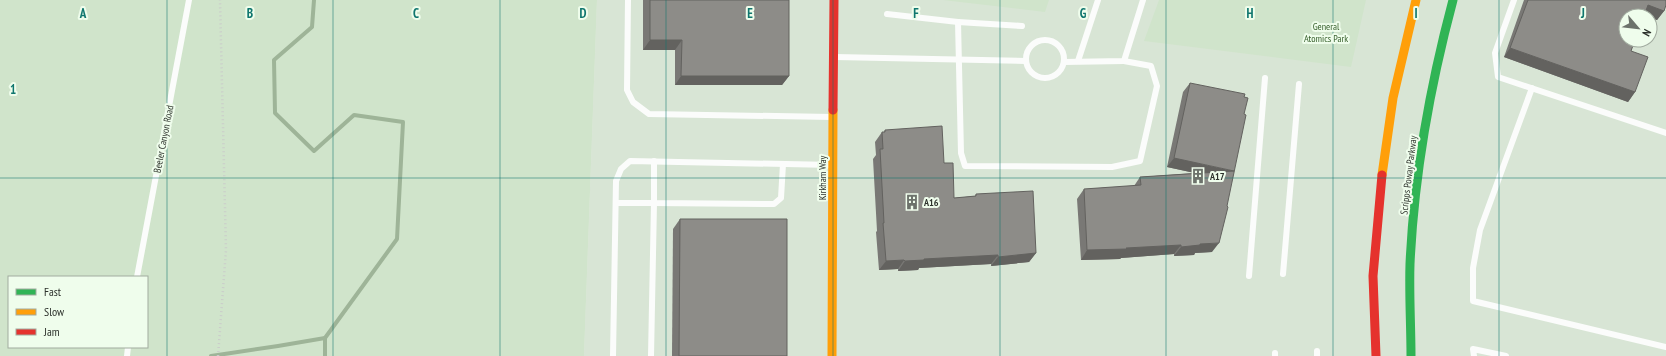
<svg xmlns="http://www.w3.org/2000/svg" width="1666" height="356" viewBox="0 0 1666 356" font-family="'PT Sans Narrow',sans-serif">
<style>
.built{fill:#d8e5d5;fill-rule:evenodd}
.green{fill:#d0e4cb;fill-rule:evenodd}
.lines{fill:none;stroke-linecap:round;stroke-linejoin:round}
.stream{stroke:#9eb498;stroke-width:4}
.path{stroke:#caccca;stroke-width:2.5;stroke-dasharray:1 3;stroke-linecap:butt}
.lane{stroke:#fbfcfb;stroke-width:6}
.fast{stroke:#30b455;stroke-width:9}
.slow{stroke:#ff9f0a;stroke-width:9}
.jam{stroke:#e5322d;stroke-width:9}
.wall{fill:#797875}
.shaded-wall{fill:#63625f}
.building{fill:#8d8c88;stroke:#63625f}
.grid{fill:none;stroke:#0f766e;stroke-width:1;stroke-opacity:0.55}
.labels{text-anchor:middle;stroke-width:4;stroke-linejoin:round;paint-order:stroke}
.park-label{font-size:10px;fill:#38602d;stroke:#effdec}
.street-label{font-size:10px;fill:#2c312b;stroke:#effdec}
.poi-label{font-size:10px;font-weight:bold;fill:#2c312b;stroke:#effdec;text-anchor:start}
.grid-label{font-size:13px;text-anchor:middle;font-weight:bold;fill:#0f766e;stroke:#effdec;stroke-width:4;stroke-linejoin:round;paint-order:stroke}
</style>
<rect width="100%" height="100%" fill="#e4ebe2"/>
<!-- built -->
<path class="built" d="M597,0H1666V356H584ZM1626,16H1650V40H1626Z"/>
<!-- green -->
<g class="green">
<path d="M0,0H597L584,356H0ZM9,277H147V347H9Z"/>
<polygon points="943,0 1049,0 1045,12"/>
<polygon points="1159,0 1366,0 1351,67 1144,41"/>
</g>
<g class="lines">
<!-- stream -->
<g class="stream">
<polyline points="314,0 312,27 274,60 275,113 314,151 354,115 403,122 397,239 325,338 325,356"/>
<polyline points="211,356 278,346 325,338"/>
</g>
<!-- path -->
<polyline class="path" points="218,356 226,250 220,0"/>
<!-- lane -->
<g class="lane">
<polyline points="628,0 627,90 633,102 649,114 832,117"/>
<polyline points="1514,0 1495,53 1498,77 1666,133"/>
<polyline points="887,14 958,22"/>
<polyline points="1022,26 958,22 961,153 965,166 1112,167 1140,161 1157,86 1151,66 1124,61"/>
<circle cx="1045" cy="59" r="19"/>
<polyline points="835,57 1026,61"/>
<polyline points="1078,61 1098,0"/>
<polyline points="1064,62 1124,61 1143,0"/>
<polyline points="1532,88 1480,230 1473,268 1473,301 1666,347"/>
<polyline points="654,161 654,203 774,204 781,198 783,164"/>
<polyline points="616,203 654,203 651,356"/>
<polyline points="1283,274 1299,84"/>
<polyline points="1249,276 1265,78"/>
<polyline points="137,277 189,0"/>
<polyline points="1317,351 1317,356"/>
<polyline points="1275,353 1275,356"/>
<polyline points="127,356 128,347"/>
<polyline points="613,356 616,181 621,169 630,161 833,165"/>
<polyline points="1474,356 1473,349 1506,356"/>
</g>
<!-- fast -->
<path class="fast" d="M1411,356C1411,326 1409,295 1410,264C1414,176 1430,86 1453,0"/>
<!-- slow -->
<g class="slow">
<polyline points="1382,175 1393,98 1416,0"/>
<polyline points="832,356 833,110"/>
</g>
<!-- jam -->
<g class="jam">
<polyline points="833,110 834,0"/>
<polyline points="1376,356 1373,276 1382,175"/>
</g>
</g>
<!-- wall -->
<g class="wall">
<polygon points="643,0 789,0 789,76 782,85 675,85 675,50 643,50"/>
<polygon points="1524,0 1666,0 1664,11 1657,20 1650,18 1650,16 1644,15 1631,51 1635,92 1628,102 1504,57"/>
<polygon points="1190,83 1212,252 1195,253 1194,255 1174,256 1174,254 1121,258 1120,259 1081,260 1077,199 1084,189 1134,186 1140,177 1195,173 1167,167 1183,92"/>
<polygon points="885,130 944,163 954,198 975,196 976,194 1036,253 1029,262 991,266 991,264 919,268 918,270 898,271 898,269 879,270 876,232 877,231 873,159 876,155 875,142 882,132 884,132"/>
<polygon points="680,219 787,356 672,356 673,229"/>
</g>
<!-- shaded-wall -->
<g class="shaded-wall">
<polygon points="1648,5 1664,11 1657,20 1650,18 1650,16 1645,16 1641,14"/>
<polygon points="650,40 682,40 675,50 643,50"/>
<polygon points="1510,48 1635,92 1628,102 1504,57"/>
<polygon points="681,76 789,76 782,85 675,85"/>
<polygon points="1174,158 1234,171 1227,180 1167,167"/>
<polygon points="1219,243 1212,252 1195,253 1194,255 1174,256 1181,247 1200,244"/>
<polygon points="1181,245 1174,254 1121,258 1120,259 1081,260 1087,250"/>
<polygon points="1036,253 1029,262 991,266 998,257"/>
<polygon points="998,255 991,264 919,268 918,270 898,271 905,261 924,259"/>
<polygon points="904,260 898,269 879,270 886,261"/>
</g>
<!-- building -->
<g class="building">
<polygon points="650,0 789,0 789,76 681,76 682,40 650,40"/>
<polygon points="1528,0 1666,0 1666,5 1664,11 1648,5 1644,16 1626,16 1626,40 1635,40 1631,51 1648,57 1635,92 1510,48"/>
<polygon points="1190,83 1245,94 1244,97 1248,98 1244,114 1246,115 1227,206 1228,207 1219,243 1200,244 1200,245 1181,247 1181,245 1126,248 1127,249 1087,250 1084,189 1141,185 1140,177 1234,171 1174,158"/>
<polygon points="942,126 944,163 953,163 954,198 976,196 976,194 1033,191 1036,253 998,257 998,255 924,259 924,260 905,261 904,260 886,261 883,223 884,223 880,149 883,149 882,132 885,132 885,130"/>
<polygon points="680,219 787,219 787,356 679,356"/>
</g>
<!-- grid -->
<path class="grid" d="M167,0V356M333,0V356M500,0V356M666,0V356M833,0V356M1000,0V356M1166,0V356M1333,0V356M1499,0V356M0,178H1666"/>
<!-- icons -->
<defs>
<symbol id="building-bare" viewBox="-9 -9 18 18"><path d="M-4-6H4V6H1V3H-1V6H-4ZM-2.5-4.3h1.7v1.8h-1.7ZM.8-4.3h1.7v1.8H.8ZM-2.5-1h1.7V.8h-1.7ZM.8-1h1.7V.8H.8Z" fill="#6c726b" stroke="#effdec" stroke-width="2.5" paint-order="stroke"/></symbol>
</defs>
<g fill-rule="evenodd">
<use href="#building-bare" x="1187" y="165" width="22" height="22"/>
<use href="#building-bare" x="901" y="191" width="22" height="22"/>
</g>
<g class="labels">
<!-- park labels -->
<g class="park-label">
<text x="1326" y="30">General<tspan x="1326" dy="12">Atomics Park</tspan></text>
</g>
<!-- street labels -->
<g class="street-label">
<text transform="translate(163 139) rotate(-79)" y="4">Beeler Canyon Road</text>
<text transform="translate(1408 175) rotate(-83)" y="4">Scripps Poway Parkway</text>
<text transform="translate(822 178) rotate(-90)" y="4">Kirkham Way</text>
</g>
<!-- poi labels -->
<g class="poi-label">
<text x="1210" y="180">A17</text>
<text x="924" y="206">A16</text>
</g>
</g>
<g class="grid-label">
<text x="83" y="18">A</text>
<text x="250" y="18">B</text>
<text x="416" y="18">C</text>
<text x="583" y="18">D</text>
<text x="750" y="18">E</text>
<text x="916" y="18">F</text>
<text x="1083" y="18">G</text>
<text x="1250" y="18">H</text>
<text x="1416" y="18">I</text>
<text x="1583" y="18">J</text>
<text x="13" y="94">1</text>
</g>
<!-- legend -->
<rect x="8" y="276" width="140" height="72" fill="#effdec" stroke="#a1ab9f"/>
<rect x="16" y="289" width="20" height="6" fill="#30b455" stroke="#a1ab9f"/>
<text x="44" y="296" font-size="12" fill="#2c312b">Fast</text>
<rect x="16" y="309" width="20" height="6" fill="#ff9f0a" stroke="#a1ab9f"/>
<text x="44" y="316" font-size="12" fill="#2c312b">Slow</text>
<rect x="16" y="329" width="20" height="6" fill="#e5322d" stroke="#a1ab9f"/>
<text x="44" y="336" font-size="12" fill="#2c312b">Jam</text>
<!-- north arrow -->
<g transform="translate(1638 28) rotate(118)"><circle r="19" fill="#effdec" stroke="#a1ab9f"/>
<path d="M0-3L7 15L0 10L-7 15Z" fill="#6c726b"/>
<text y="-6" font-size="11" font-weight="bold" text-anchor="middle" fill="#2c312b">N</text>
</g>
</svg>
